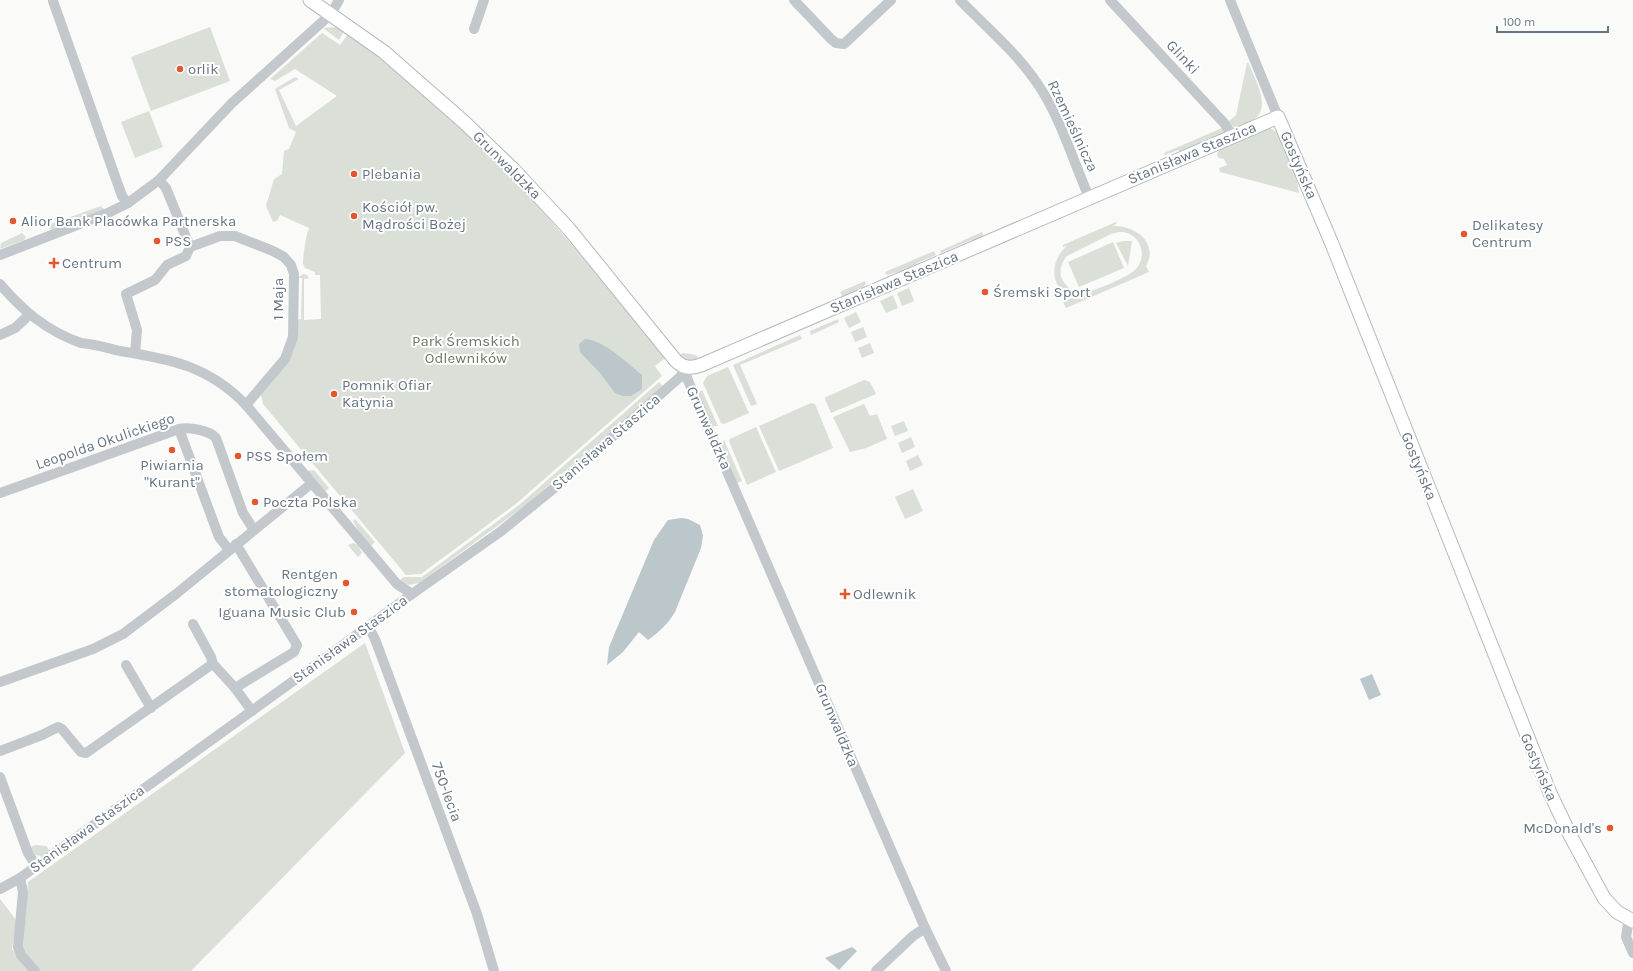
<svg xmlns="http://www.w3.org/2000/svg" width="1633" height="971" viewBox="0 0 1633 971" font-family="Karla,sans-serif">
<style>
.green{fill:#dadfd7;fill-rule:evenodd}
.water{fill:#bbc7cb}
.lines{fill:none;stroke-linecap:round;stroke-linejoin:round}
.major-casing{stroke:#b5babe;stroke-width:15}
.minor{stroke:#c3c8cc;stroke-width:10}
.major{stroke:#fff;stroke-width:13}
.poi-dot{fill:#e4572e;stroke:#fff;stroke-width:1.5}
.labels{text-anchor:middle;stroke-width:4;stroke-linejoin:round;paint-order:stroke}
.street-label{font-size:15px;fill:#657683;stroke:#fff}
.poi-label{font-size:15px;fill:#657683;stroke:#fff;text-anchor:start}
.park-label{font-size:15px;fill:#687a64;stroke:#fff}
</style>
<rect width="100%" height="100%" fill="#fafaf8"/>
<!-- green -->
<g class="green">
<polygon points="210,27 230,81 151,111 131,57"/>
<polygon points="335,27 344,31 339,40 323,28"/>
<path d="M322,33L340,45L348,34C404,76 460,122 508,173C563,232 614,295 665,358L655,366L662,376L517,503L421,574L406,575L263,404L261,394C285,366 297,359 296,320L301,319L302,278H298L303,274L307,275L309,278L304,279V320L321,319L320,275H315V272L305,268L303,264C303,255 306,236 309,228L280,215L277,221L273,222L266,206L274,179L282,174L284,151L289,149L296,132L289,128L275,89L295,77L299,79L279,90L296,126L337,96L295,69L275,81L270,79Z"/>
<path d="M1248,62C1255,80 1275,111 1249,122C1244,124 1240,127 1234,127L1228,122L1236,115L1247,63Z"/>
<polygon points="149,111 163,147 135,158 121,122"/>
<polygon points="1222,128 1225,132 1223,134 1180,152 1178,150 1165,155 1164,153"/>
<path d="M1269,128C1286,133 1298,177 1299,193L1220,172L1219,168L1227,165L1224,159L1219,158L1217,155L1219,149Z"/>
<polygon points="101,206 105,210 50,230 48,225"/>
<path d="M1116,222L1117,223L1113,226C1135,225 1159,243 1146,266L1149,272L1066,308L1063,302L1074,297C1049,290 1049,261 1067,246L1063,247V245ZM1119,232C1139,231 1149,254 1136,269C1129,277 1091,293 1080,293C1073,292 1067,287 1063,281C1058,273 1061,263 1067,256L1111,234Z"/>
<polygon points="982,232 984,237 975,241 971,240 941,253 940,251"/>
<polygon points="22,233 26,237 24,240 0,249 1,243"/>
<polygon points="1123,241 1132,241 1128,266 1116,243"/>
<polygon points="1113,242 1124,268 1079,287 1068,262"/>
<polygon points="934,251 936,255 917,263 916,267 887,275 885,272"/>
<polygon points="865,281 866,284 856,293 843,298 840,292"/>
<polygon points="909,288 914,301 902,306 897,293"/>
<polygon points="893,295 898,308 886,313 880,301"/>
<polygon points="856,312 861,322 849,328 844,318"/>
<polygon points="838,319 839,322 811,335 810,331"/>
<polygon points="863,327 867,337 855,342 851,332"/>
<polygon points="800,335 802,339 740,365 757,404 751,406 733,365"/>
<polygon points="870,343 874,353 862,358 858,348"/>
<polygon points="683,353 696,355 700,360 685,360 679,356"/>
<polygon points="728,367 749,413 724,424 721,423 703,383 707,376"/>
<polygon points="864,380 870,382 876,394 831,413 825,399 826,397"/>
<polygon points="659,382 663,386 526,505 419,583 408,585 400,580 404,577 422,577 519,505"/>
<polygon points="702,390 718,426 713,426 697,393"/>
<polygon points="811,403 815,404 833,448 779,471 759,426"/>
<polygon points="864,404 870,416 877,414 887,439 866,448 850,452 833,417"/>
<polygon points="904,421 908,431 895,436 891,426"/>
<polygon points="756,427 776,472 747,485 729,441 730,439"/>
<polygon points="911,437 915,447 902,453 898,443"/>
<polygon points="724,440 742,481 737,483 720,444"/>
<polygon points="918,455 923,465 910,471 906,461"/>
<polygon points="314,470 329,488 325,492 307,471"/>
<polygon points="913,489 923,511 905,519 895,497"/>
<polygon points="355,519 375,542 371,546 359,532 353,521"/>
<polygon points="353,543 358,545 362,553 358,557 348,545"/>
<polygon points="365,643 405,753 191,971 39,971 23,951 28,882"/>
<polygon points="35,845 46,846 50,851 41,856 35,855 30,847"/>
<polygon points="0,899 17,921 12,949 29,971 0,971"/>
</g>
<!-- water -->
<g class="water">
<path d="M585,339C604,340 627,363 642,375V389L631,396H623L615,393L600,373L580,352L579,344Z"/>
<path d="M682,518L688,519L700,525L703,536L701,548L675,612C668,624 659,632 648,640L639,632L623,652L607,665L609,647L654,540L668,520Z"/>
<polygon points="1372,674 1381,695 1369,700 1360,679"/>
<polygon points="852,947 857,951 839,970 825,958"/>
</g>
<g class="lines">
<defs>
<path id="major" d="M310,0L384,52L464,122L514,170L569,229L676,361C683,368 691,369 701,365L1278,117L1332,244L1550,793L1570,835L1604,898L1617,912L1633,921"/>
</defs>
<!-- major casing -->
<use href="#major" class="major-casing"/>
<!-- minor -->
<g class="minor">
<polyline points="794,0 831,39 836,43 844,44 891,0"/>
<path d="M960,0C986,27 1016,52 1037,83C1060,116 1073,161 1089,197"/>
<polyline points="1110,0 1224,123 1233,136"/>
<polyline points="1230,0 1278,117"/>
<polyline points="53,1 122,196 128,203"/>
<polyline points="474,29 484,0"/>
<polyline points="190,247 220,236 235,236 273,251 284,257 291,265 294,274 293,337 285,359 246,405"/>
<polyline points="0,255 108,213 128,203 159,180 232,103 331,14 339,0"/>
<path d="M0,284C23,311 47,331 81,343C94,344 107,348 120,351C170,359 209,366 246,405L397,584L412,594"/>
<polyline points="0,335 15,328 29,315"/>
<polyline points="135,353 137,330 126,294 155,280 167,265 186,256 190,247 166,188 159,180"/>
<polyline points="686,367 687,378 703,416 925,928 946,971"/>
<polyline points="179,429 219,537 229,550"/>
<path d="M0,493L179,429C189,427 209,430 216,438L243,513L254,530"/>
<polyline points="236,544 297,645 294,652 235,688 252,711"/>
<polyline points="193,624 211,657 213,664"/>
<polyline points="368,626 375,639 477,914 494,971"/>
<polyline points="126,665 151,708"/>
<polyline points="0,682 93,649 123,634 176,594 312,483"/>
<polyline points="0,751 42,735 58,727 62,729 81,752 86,753 211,665 215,666 235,688"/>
<polyline points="0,777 28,853 36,866"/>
<polyline points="20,878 23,892 18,947 21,955 35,971"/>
<polyline points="0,889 20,878 314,666 412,594 500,532 558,485 638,414 680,377 686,367"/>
<polyline points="1629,918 1626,937 1633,953"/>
<polyline points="876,971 913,936 925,928"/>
</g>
<!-- major -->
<use href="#major" class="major"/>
</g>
<!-- markers -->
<g class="poi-dot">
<circle cx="180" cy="69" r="4"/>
<circle cx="354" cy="174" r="4"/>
<circle cx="354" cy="216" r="4"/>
<circle cx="13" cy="221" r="4"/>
<circle cx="1464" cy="234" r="4"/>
<circle cx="157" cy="241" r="4"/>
<path d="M52 257h4v4h4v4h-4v4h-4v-4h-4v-4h4z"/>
<circle cx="985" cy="292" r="4"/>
<circle cx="334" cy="394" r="4"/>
<circle cx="172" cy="450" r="4"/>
<circle cx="238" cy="456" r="4"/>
<circle cx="255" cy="502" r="4"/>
<circle cx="346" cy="583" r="4"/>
<path d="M843 588h4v4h4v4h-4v4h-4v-4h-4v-4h4z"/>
<circle cx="354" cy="612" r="4"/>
<circle cx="1610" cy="828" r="4"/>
</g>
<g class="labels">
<!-- street labels -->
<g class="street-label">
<text transform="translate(1183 57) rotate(47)" y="5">Glinki</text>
<text transform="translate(1073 126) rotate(65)" y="5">Rzemieślnicza</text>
<text transform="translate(1192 153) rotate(-23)" y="5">Stanisława Staszica</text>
<text transform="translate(507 165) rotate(45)" y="5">Grunwaldzka</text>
<text transform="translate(1299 165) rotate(67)" y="5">Gostyńska</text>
<text transform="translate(894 282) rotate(-23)" y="5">Stanisława Staszica</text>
<text transform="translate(278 299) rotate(-90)" y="5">1 Maja</text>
<text transform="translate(709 428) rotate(66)" y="5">Grunwaldzka</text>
<text transform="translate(105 441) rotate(-19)" y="5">Leopolda Okulickiego</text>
<text transform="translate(606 442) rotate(-41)" y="5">Stanisława Staszica</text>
<text transform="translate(1419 466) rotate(68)" y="5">Gostyńska</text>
<text transform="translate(350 639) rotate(-36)" y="5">Stanisława Staszica</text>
<text transform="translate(837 725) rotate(67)" y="5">Grunwaldzka</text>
<text transform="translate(1539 767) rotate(67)" y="5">Gostyńska</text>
<text transform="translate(447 792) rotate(70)" y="5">750-lecia</text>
<text transform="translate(87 829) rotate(-36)" y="5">Stanisława Staszica</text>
</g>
<!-- poi labels -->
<g class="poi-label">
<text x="188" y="74">orlik</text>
<text x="362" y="179">Plebania</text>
<text x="362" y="212">Kościół pw.<tspan x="362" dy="17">Mądrości Bożej</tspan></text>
<text x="21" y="226">Alior Bank Placówka Partnerska</text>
<text x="1472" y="230">Delikatesy<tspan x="1472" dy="17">Centrum</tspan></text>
<text x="165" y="246">PSS</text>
<text x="62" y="268">Centrum</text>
<text x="993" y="297">Śremski Sport</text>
<text x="342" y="390">Pomnik Ofiar<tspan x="342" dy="17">Katynia</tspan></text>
<text x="246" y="461">PSS Społem</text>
<text x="172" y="470" text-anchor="middle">Piwiarnia<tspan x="172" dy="17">"Kurant"</tspan></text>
<text x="263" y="507">Poczta Polska</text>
<text x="338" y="579" text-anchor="end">Rentgen<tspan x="338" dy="17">stomatologiczny</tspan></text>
<text x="853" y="599">Odlewnik</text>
<text x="346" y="617" text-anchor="end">Iguana Music Club</text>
<text x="1602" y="833" text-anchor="end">McDonald's</text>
</g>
<!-- park labels -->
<g class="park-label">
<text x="466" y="346">Park Śremskich<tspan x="466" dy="17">Odlewników</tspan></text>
</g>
</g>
<!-- scale -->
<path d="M1497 26v6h111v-6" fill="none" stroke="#657683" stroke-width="2"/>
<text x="1503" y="26" font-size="12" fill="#657683" stroke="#ffffff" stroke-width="3" paint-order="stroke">100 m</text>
</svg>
